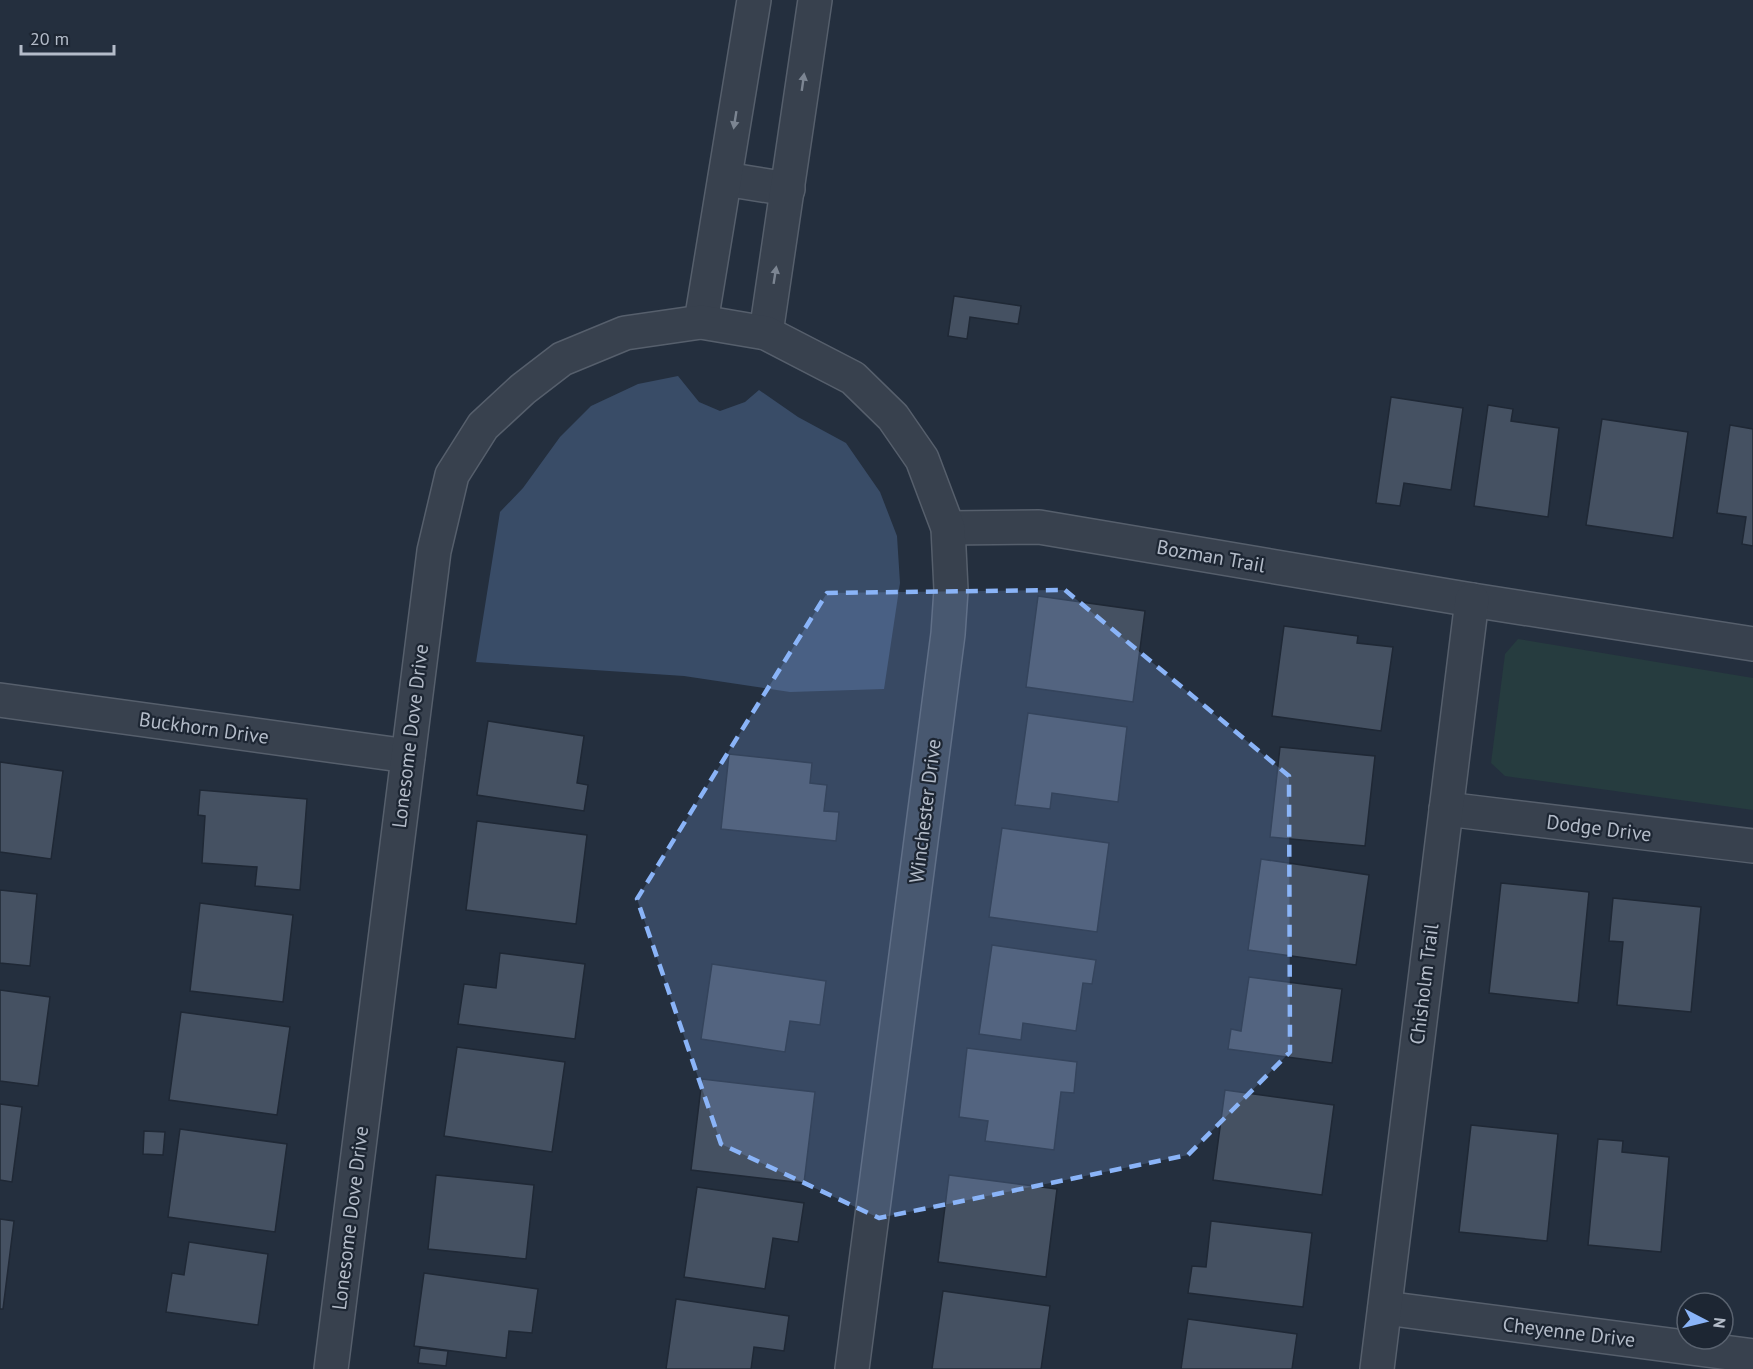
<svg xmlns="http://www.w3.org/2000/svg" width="1753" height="1369" viewBox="0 0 1753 1369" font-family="'PT Sans',sans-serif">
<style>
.green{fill:#263c3f}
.water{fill:#394c67}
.building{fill:#455162;stroke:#1f2835;stroke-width:1.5}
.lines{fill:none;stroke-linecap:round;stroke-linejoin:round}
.street-casing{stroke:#565f6c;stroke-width:36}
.street{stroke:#38414e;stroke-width:33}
.oneway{fill:#7c8592}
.marked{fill:#8ab4f8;fill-opacity:0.2;stroke:#8ab4f8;stroke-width:4.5;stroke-dasharray:12 8;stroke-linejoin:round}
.labels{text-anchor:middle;stroke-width:4.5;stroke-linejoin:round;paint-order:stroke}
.street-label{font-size:20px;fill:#b4bcc9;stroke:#1d2633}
</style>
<rect width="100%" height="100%" fill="#242f3e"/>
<!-- green -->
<polygon class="green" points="1518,639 1753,678 1753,810 1505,776 1491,763 1505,654"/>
<!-- water -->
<polygon class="water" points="678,376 699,402 720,411 745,402 759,390 798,417 846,443 880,492 897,536 900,583 884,689 790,692 684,676 476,662 500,512 523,488 560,437 591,406 638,384"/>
<!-- building -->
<g class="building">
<polygon points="954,296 1021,306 1018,324 970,317 967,339 948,336"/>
<polygon points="1391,397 1463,408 1451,490 1404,483 1400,506 1376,503"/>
<polygon points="1488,405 1513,409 1511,421 1559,428 1548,517 1474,506"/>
<polygon points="1602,419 1688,432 1673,538 1586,525"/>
<polygon points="1730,425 1753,429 1753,546 1742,544 1746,517 1717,513"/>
<polygon points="1038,596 1145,611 1133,702 1026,687"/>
<polygon points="1284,626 1358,636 1357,643 1393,647 1381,731 1272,716"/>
<polygon points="1028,713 1127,727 1118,802 1052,793 1050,809 1015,805"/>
<polygon points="488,721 584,736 577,783 588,785 584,811 477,795"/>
<polygon points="1280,747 1375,756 1365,846 1270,837"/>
<polygon points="729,754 812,763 810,783 827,785 824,811 839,812 836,841 721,829"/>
<polygon points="0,762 63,771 51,859 0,852"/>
<polygon points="200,790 307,799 300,890 255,886 257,867 202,863 205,816 198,815"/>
<polygon points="477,821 587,835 576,924 466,910"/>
<polygon points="1002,828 1109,843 1097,932 989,917"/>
<polygon points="1261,859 1369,875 1356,965 1248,950"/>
<polygon points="1501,883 1589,892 1578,1003 1489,993"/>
<polygon points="0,890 37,894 30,966 0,963"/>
<polygon points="1613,898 1701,907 1691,1012 1617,1005 1623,942 1609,941"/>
<polygon points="200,903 293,915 283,1002 190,991"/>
<polygon points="992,945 1096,960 1092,984 1083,983 1076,1031 1023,1023 1021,1040 979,1034"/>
<polygon points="500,953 585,964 575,1039 458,1024 464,984 496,988"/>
<polygon points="712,964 826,981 820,1025 790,1021 785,1052 701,1039"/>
<polygon points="1249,977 1342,989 1332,1063 1228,1049 1231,1029 1241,1031"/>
<polygon points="0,990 50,997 38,1086 0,1081"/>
<polygon points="181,1012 290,1027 277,1115 169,1100"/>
<polygon points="457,1047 565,1062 552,1152 444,1136"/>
<polygon points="967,1048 1077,1062 1074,1093 1061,1092 1054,1150 985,1141 988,1121 959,1117"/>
<polygon points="702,1079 815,1092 804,1183 691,1170"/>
<polygon points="1225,1090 1334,1105 1322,1195 1213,1180"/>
<polygon points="0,1104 22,1107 12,1182 0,1180"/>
<polygon points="1471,1125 1558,1134 1547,1241 1459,1232"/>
<polygon points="180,1129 287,1144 275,1232 168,1217"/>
<polygon points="144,1131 165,1132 163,1155 143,1154"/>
<polygon points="1598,1139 1623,1141 1622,1152 1669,1157 1661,1252 1588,1245"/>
<polygon points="436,1175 534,1185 526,1259 428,1249"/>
<polygon points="949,1175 1057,1189 1046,1277 938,1262"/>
<polygon points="697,1187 804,1203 798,1242 773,1238 765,1289 684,1277"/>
<polygon points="0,1219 14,1221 3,1309 0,1309"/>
<polygon points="1211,1221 1312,1233 1303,1307 1188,1293 1192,1266 1206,1267"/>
<polygon points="189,1242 268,1254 258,1325 166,1312 172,1273 184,1275"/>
<polygon points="424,1273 538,1289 532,1333 509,1331 506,1358 414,1346"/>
<polygon points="943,1291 1050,1306 1041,1369 932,1369"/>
<polygon points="676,1299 789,1316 784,1351 754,1347 751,1369 666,1369"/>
<polygon points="1188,1319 1297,1334 1292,1369 1181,1369"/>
<polygon points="420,1348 448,1351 446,1366 418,1363"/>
</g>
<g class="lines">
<defs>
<g id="street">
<polyline points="725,179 788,189"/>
<polyline points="701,322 754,0"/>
<polyline points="766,333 815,0"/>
<polyline points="948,528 1039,527 1472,600 1753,644"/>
<polyline points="0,700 408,756"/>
<polyline points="1446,809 1753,846"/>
<polyline points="1385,1308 1753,1356"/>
<polyline points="331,1369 434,551 452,475 483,426 523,389 562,359 625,333 701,322 766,333 853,378 893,417 922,459 948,528 951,590 948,634 852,1369"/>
<polyline points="1377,1369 1472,600"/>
</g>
</defs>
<!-- street casing -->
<use href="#street" class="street-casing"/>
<!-- street -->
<use href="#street" class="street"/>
</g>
<!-- one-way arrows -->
<defs><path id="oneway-solid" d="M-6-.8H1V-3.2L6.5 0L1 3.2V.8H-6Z" transform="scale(1.5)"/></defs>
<g class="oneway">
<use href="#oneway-solid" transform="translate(803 82) rotate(-82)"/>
<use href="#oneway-solid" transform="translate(735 120) rotate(99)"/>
<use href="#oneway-solid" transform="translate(775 275) rotate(-81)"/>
</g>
<!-- marked area -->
<path class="marked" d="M1065,590L1289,776L1290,1052L1188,1155L879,1218L721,1144L637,899L827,593Z"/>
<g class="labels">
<!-- street labels -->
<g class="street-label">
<text transform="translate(1211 556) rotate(10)" y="7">Bozman Trail</text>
<text transform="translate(204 728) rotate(8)" y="7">Buckhorn Drive</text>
<text transform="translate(410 736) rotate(-83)" y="7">Lonesome Dove Drive</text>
<text transform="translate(925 811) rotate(-83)" y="7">Winchester Drive</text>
<text transform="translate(1599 828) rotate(7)" y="7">Dodge Drive</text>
<text transform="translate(1424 984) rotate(-83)" y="7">Chisholm Trail</text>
<text transform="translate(350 1218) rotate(-83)" y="7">Lonesome Dove Drive</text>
<text transform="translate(1569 1332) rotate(7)" y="7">Cheyenne Drive</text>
</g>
</g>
<!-- north arrow -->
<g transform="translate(1705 1321) rotate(97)"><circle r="28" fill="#1d2633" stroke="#59626f" stroke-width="1.5"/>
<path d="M0-4.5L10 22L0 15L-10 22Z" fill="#8ab4f8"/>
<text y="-9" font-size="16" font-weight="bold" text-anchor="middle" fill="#b4bcc9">N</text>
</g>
<!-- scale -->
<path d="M21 45v9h93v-9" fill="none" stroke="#b4bcc9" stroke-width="3"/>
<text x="30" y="45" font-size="18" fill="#b4bcc9" stroke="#1d2633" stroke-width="4.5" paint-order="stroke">20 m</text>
</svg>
